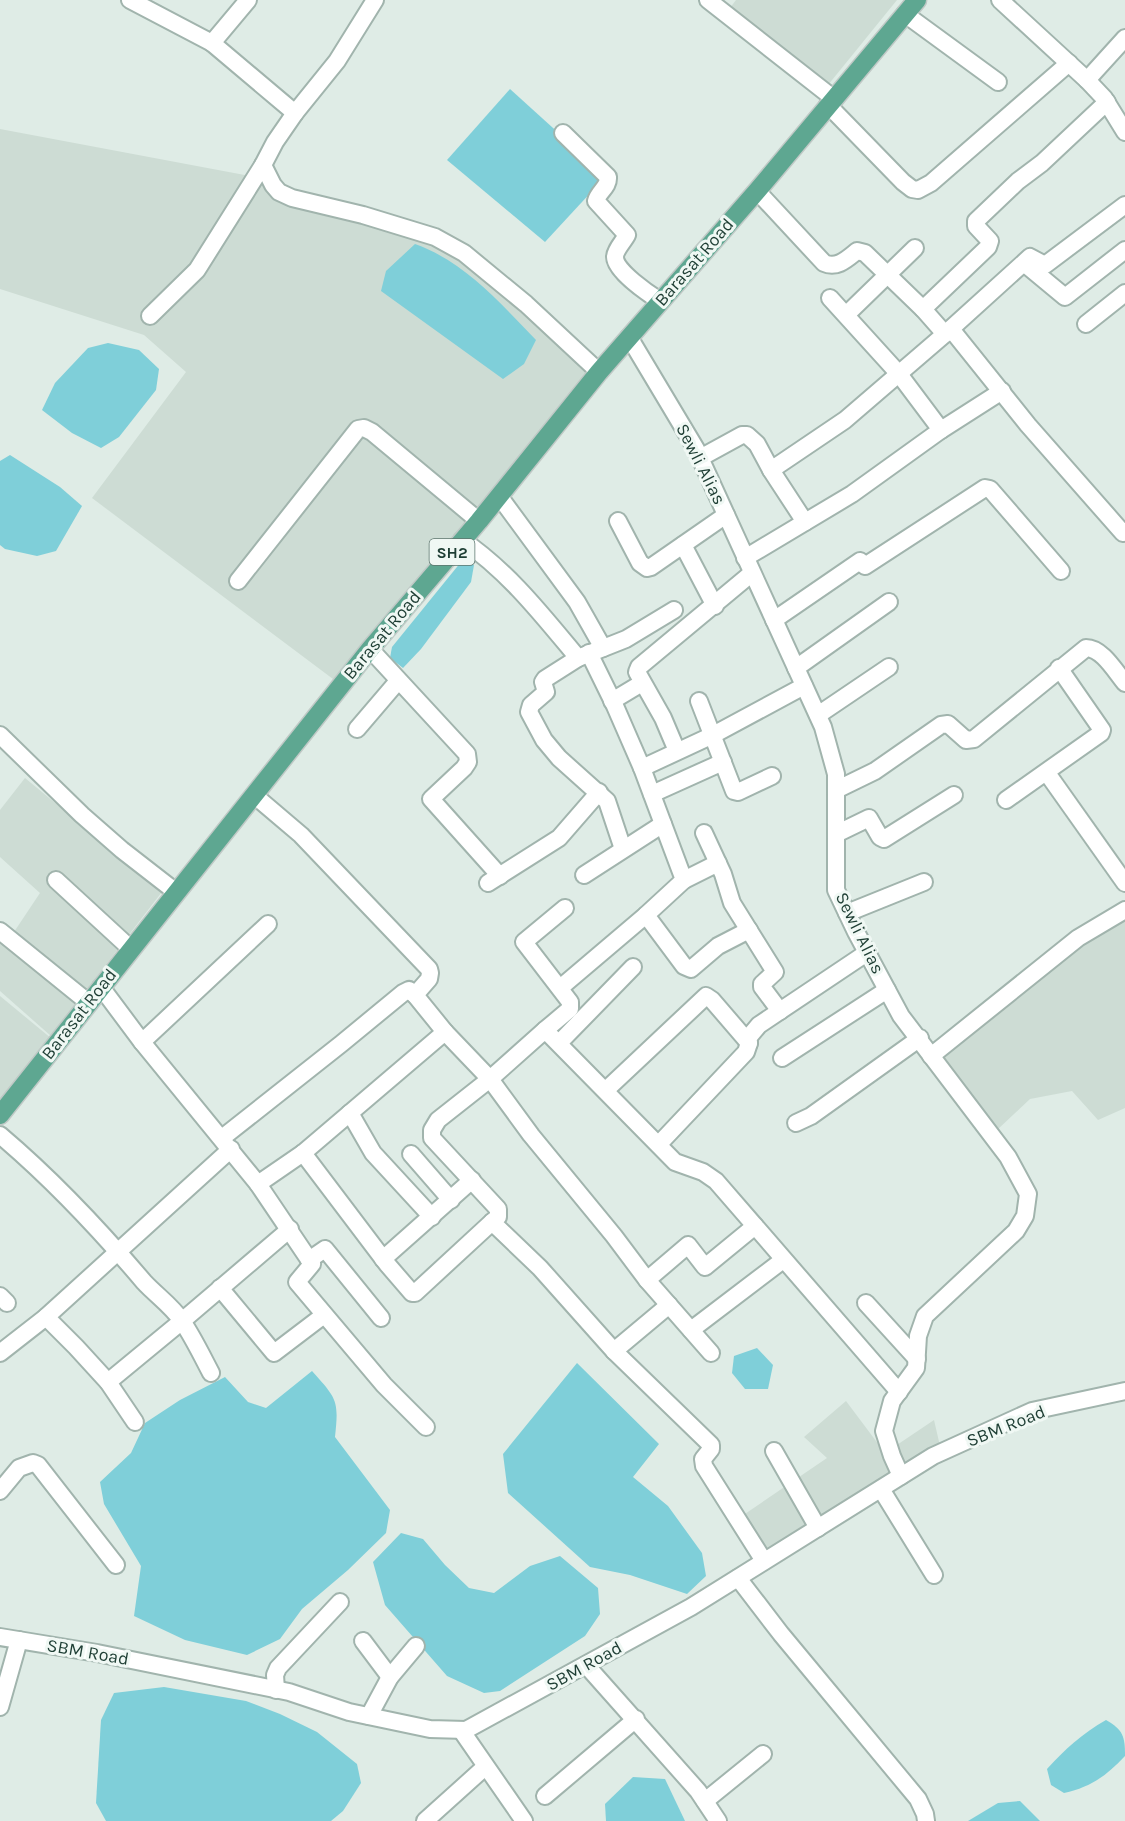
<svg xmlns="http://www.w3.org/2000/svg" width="1125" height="1821" viewBox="0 0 1125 1821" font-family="Karla,sans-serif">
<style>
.built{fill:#cddcd4}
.water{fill:#7fcfd9}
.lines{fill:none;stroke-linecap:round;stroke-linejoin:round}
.minor-casing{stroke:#a1b4ad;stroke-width:20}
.major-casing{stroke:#c0c9c6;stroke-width:21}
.minor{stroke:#fff;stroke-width:16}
.major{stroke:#5ea791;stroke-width:18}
.labels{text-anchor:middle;stroke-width:6;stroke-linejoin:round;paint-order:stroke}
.shield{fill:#f0f8f4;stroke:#5d766e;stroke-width:1.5}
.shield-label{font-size:16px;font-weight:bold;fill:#1e3e34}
.street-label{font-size:18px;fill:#1e3e34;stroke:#f0f8f4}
</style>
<rect width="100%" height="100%" fill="#dfece6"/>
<!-- built -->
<g class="built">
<polygon points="736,0 897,0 828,85 730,8"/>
<polygon points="0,129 250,176 390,217 438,242 573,355 589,376 333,679 92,498 186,372 144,335 0,289"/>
<polygon points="25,778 95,836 165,888 51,1036 0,991 0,936 14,932 40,893 0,857 0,810"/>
<polygon points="1125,916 1125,1108 1098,1120 1072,1091 1030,1099 997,1130 940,1057 1093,937"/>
<polygon points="0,996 52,1039 0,1107"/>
<polygon points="846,1401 885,1453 934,1420 940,1446 759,1559 736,1520 827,1458 804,1437"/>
</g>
<!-- water -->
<g class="water">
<polygon points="510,89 606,176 545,242 447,160"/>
<path d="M415,244C465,262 500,303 536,340L524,364L503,379L381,291L386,271Z"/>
<polygon points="108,343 139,350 159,369 156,390 119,437 101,448 72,433 42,410 55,383 88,348"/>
<polygon points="10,455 60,487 82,506 56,551 37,556 5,549 0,545 0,461"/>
<polygon points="461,562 474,565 471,582 421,649 403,668 390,658 392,647"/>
<polygon points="757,1348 773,1365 768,1389 745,1389 732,1373 734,1356"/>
<polygon points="577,1363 659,1444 633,1477 668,1506 702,1553 706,1576 687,1594 630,1575 590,1567 508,1493 503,1454"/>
<path d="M312,1371C337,1399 339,1400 335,1437L390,1510L386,1533L348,1570L302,1609L280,1639L247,1655L185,1640L134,1616L141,1566L104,1504L100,1482L131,1453L145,1423L180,1400L225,1377L248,1402L266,1408Z"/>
<polygon points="401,1533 423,1539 445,1565 469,1588 494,1593 530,1566 560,1556 598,1588 600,1614 585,1636 500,1691 484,1693 447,1676 385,1605 373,1562"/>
<polygon points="164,1687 246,1701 280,1714 317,1732 357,1764 361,1783 343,1811 331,1821 106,1821 96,1803 101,1720 114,1693"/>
<path d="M1106,1720C1123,1730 1125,1736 1125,1756C1106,1776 1091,1787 1064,1793L1051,1785L1047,1769C1064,1750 1083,1733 1106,1720Z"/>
<polygon points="633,1777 665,1779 685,1821 606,1821 605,1804"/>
<polygon points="1020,1801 1040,1821 968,1821 998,1803"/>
</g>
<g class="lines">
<defs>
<g id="minor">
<polyline points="130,0 212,43 295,113"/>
<polyline points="708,0 833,98"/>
<polyline points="1000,0 1087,80 1104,98 1125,132"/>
<polyline points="905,14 998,82"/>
<polyline points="212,43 248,0"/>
<polyline points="1087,80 1125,38"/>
<polyline points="828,105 903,182 912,189 918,190 931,183 1069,63"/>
<path d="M563,133L608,177C609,187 598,192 596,201L627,235C624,241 615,250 615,257C615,271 649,294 660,301"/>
<polyline points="263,165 273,185 279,192 292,198 363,215 435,237 464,253 526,304 599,372"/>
<path d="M757,191L824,263C837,269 847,259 857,251L865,253L923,309L945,334"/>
<polyline points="1024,263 1065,297 1125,250"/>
<polyline points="923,309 988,247 990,241 976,226 976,221 1018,181 1042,163 1107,102"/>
<polyline points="846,315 915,248"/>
<polyline points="150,316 197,270 263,165 275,142 295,113 337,61 375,0"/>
<polyline points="1086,324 1125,293"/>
<polyline points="951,329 1028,425 1123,533"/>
<polyline points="629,337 696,449 823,727 836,774 836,890 856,932 901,1016 1008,1157 1028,1194 1025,1216 1016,1231 925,1316 918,1336 916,1368 892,1401 884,1431 892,1456 901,1476"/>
<polyline points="941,430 1002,391"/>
<polyline points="700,458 742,435 747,435 757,444 771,470 805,522"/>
<polyline points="771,470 845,420 945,334 1030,257 1045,265 1125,205"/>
<polyline points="499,496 577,602 603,648"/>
<polyline points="618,521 640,563 647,568 651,567 726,515"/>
<path d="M462,540C508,571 543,616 578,658L626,639L674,610"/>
<polyline points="683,545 715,606"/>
<polyline points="745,558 852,494 941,430 899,374 830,298"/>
<polyline points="238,581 358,429 364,428 372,432 479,521"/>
<polyline points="774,620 860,561 865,566 985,488 990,489 1061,571"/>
<polyline points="370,649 467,754 468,762 464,768 431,799 500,876"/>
<polyline points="589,653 615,706 642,768 684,880 646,915 684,966 691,969 718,946 749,930"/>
<polyline points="578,658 545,679 543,682 546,692 531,705 529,712 544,740 559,758 607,801 623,849"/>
<polyline points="796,668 889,602"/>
<polyline points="612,701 642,683"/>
<polyline points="699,701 734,791 738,792 772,776"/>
<polyline points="818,715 889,667"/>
<polyline points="357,729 398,681"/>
<polyline points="0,735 82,815 122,850 176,892"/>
<polyline points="677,751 663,718 637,672 639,667 752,573"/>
<polyline points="642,768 713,735 804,686"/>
<polyline points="1047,773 1125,883"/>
<path d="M836,790L875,771L941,725L948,724L966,740L974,739L1086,648C1102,648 1115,671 1125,683"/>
<polyline points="652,794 723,762"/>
<polyline points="254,795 301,835 429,969 430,973 429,979 415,995 445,1032"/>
<polyline points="1006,800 1101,733 1102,730 1059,668"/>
<polyline points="704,833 723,874 732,903 775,972 762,984 762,987 780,1011"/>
<polyline points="836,834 869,818 880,837 884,839 954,795"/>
<polyline points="584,875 663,824"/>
<polyline points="56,880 131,949"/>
<polyline points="684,880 718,863"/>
<polyline points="488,883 559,838 599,792"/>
<polyline points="847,913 924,882"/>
<polyline points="0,931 89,1003"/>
<polyline points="101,987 142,1042 258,1184 312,1264 297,1282 384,1385 426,1427"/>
<polyline points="560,988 646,915"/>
<polyline points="545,1030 570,1009 570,1002 524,942 565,908"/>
<polyline points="142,1042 268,924"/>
<polyline points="559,1043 633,967"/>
<polyline points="931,1056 1078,938 1125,910"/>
<polyline points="782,1058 887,990"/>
<polyline points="606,1090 706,996 712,1000 749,1043"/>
<polyline points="350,1113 373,1153 432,1217"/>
<polyline points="796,1123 811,1116 920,1038"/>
<path d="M0,1135C52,1179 100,1230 144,1282C156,1295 172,1306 182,1321C193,1337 202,1356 211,1373"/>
<polyline points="222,1138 341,1044 403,993 409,990 415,995"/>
<polyline points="659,1144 746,1052 749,1043 748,1038 759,1025 868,952"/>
<polyline points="303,1153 387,1264 412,1293 415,1293 492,1222"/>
<polyline points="411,1154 451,1200"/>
<polyline points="258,1184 303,1153 445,1032 490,1079 531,1135 614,1236 647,1280 711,1353"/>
<polyline points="383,1259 472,1180"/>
<polyline points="309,1260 325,1249 381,1318"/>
<polyline points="647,1280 688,1245 705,1267 755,1226"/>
<polyline points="220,1288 274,1353 324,1315"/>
<polyline points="0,1296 7,1303"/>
<polyline points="866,1303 917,1359"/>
<polyline points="46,1317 76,1347 108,1382 135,1422"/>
<polyline points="691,1330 783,1260"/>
<polyline points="614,1351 669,1305"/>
<polyline points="0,1353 46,1317 231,1149"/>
<polyline points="108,1382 182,1321 290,1229"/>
<polyline points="774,1451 818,1528"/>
<polyline points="881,1489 934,1575"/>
<polyline points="0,1491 19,1468 33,1463 38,1465 116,1565"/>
<polyline points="764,1561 704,1466 703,1459 711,1449 711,1445 614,1351 540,1268 492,1222 498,1217 498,1209 432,1138 432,1130 438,1120 490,1079 545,1030 675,1162 703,1172 716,1181 899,1392"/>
<polyline points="738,1578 781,1634 918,1799 925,1814 926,1821"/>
<polyline points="0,1637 97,1653 289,1692 349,1712 430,1729 466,1730 691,1607 933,1456 1032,1411 1125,1391"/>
<polyline points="363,1641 390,1677"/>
<polyline points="586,1665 698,1791 718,1821"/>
<polyline points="276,1690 275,1675 278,1668 340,1602"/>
<polyline points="0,1707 19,1640"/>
<polyline points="369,1716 390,1677 416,1646"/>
<polyline points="461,1730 524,1821"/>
<polyline points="545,1796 636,1719"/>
<polyline points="705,1801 763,1754"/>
<polyline points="425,1821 485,1767"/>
</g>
<polyline id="major" points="0,1115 370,649 479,521 599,372 757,191 917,0"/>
</defs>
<!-- minor casing -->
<use href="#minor" class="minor-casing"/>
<!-- major casing -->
<use href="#major" class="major-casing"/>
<!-- minor -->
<use href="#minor" class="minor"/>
<!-- major -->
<use href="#major" class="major"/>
</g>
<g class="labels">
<!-- shield labels -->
<rect class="shield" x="429.5" y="539" width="45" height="26" rx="4.5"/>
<g class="shield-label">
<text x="452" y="558">SH2</text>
</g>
<!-- street labels -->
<g class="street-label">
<text transform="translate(694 262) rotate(-49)" y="6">Barasat Road</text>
<text transform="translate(701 464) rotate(63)" y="6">Sewli Alias</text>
<text transform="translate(382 635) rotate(-50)" y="6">Barasat Road</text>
<text transform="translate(860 933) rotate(64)" y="6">Sewli Alias</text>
<text transform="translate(79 1014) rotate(-52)" y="6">Barasat Road</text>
<text transform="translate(1006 1426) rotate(-22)" y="6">SBM Road</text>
<text transform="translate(88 1652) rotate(10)" y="6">SBM Road</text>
<text transform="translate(584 1666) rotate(-29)" y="6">SBM Road</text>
</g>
</g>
</svg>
